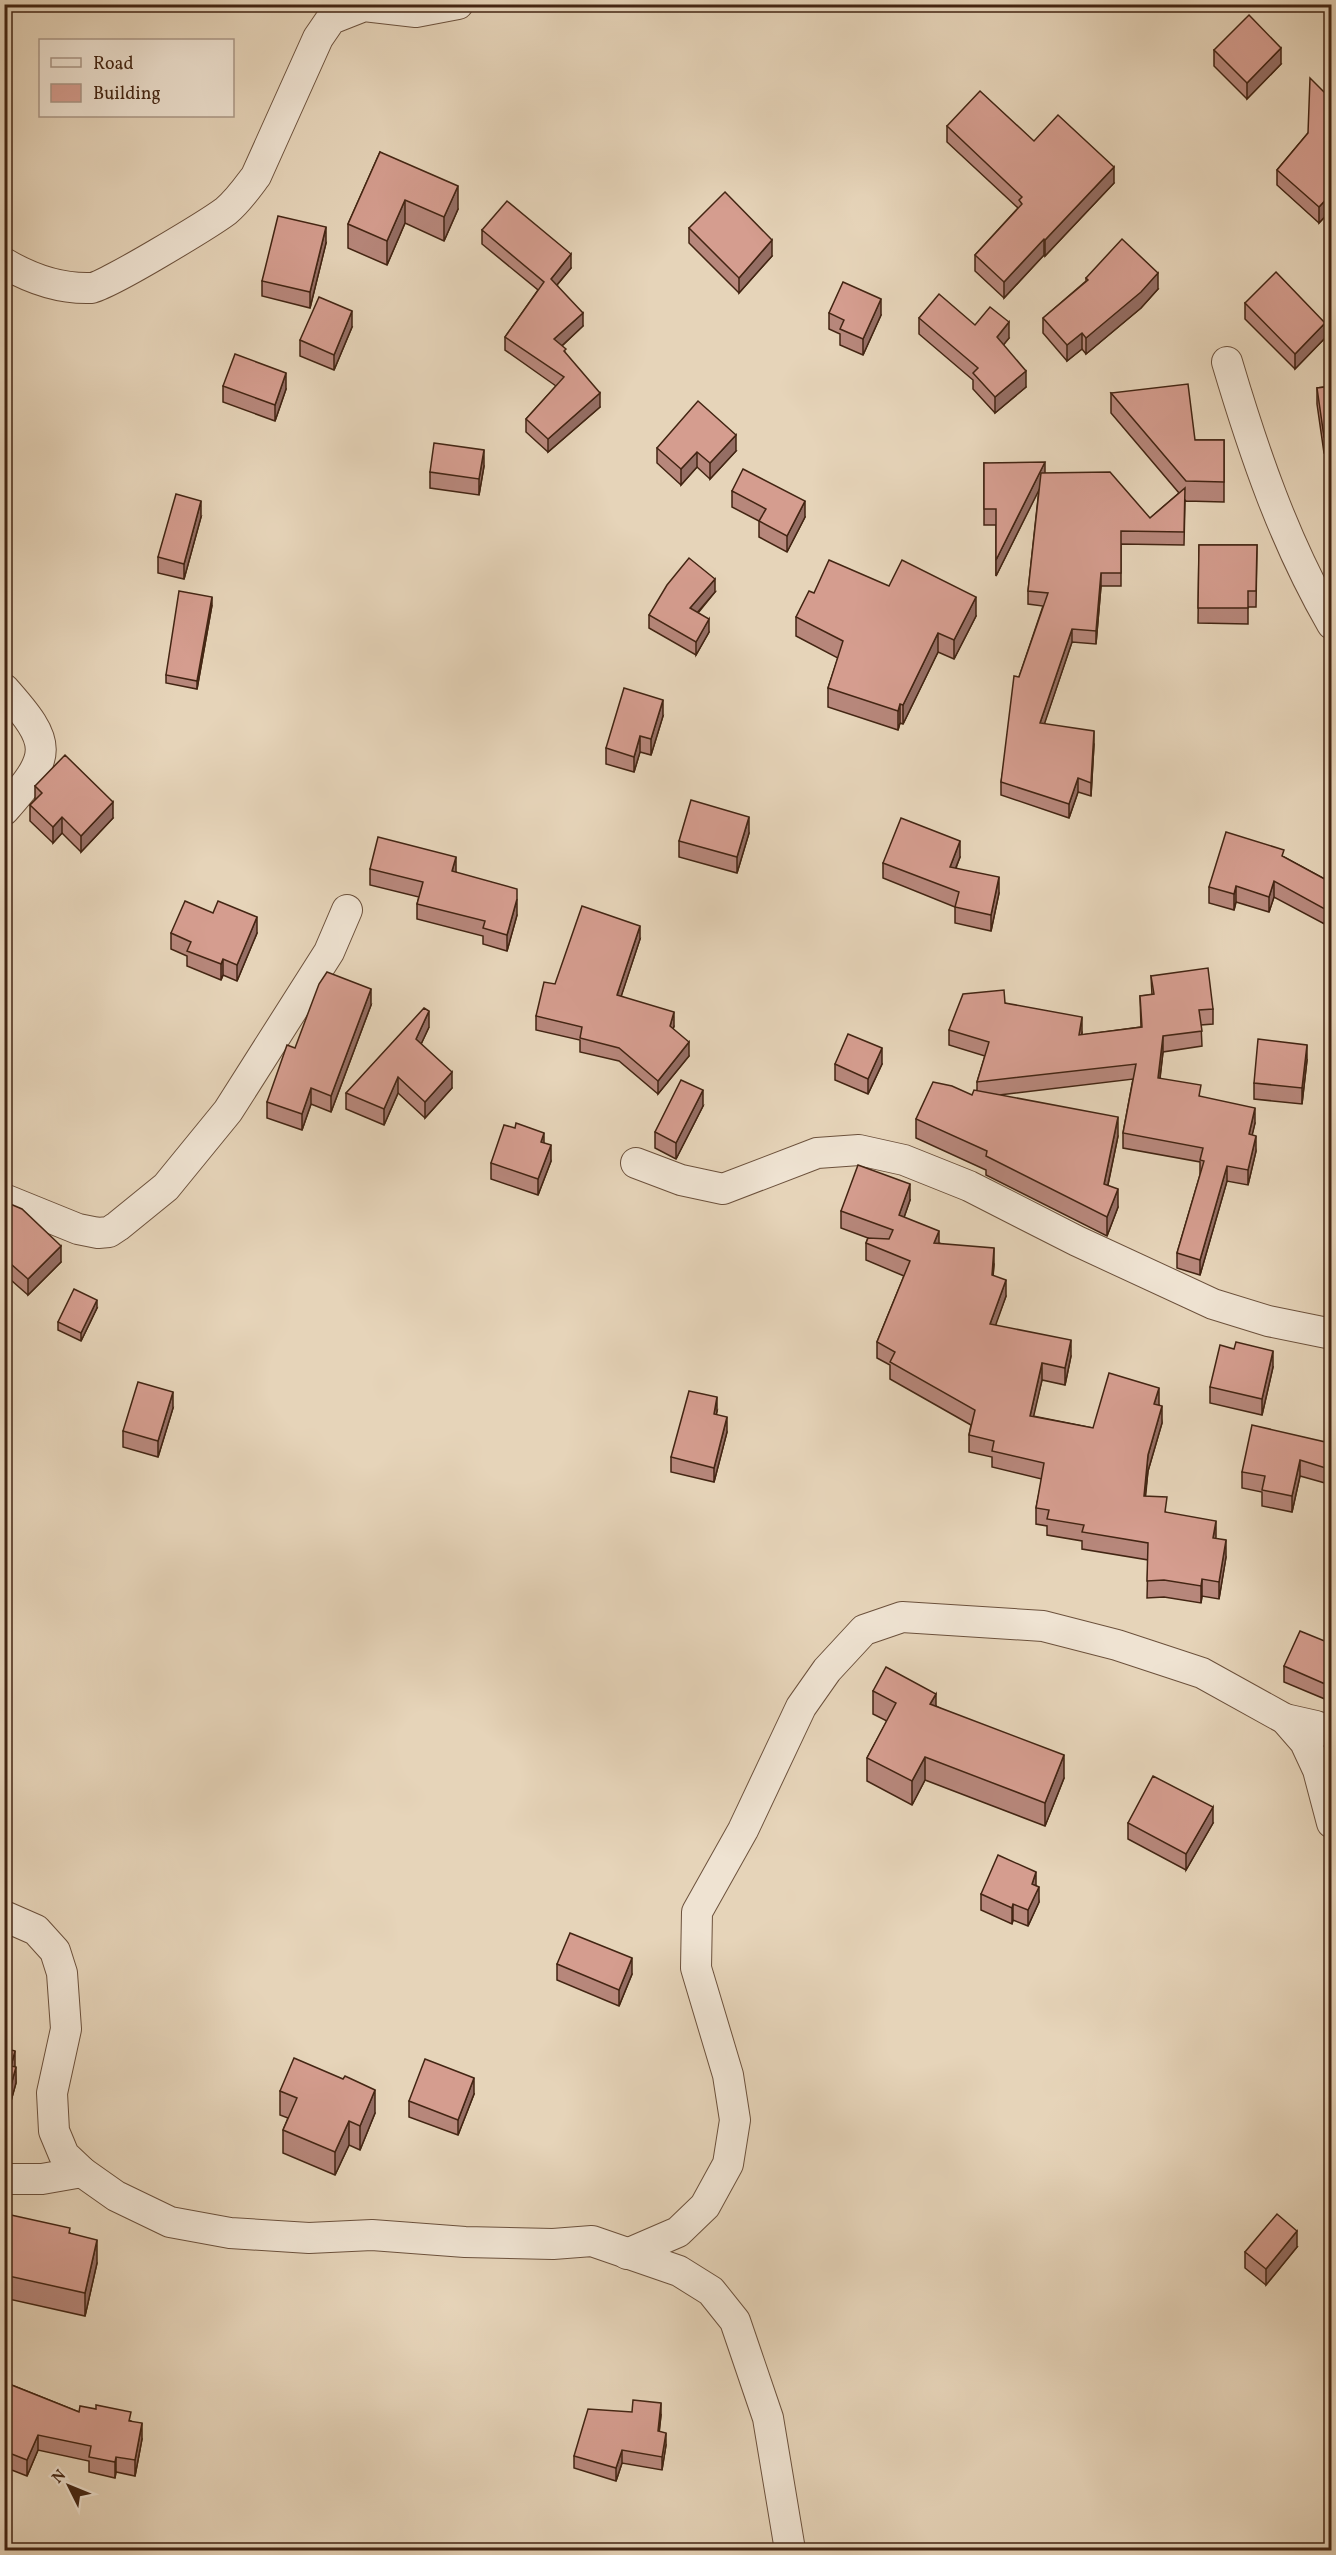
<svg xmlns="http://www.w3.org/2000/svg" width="1336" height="2555" viewBox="0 0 1336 2555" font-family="Vollkorn,serif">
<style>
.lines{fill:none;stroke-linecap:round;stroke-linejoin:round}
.minor-casing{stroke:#6c513c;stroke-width:32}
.minor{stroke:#efe3d2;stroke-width:30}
.wall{fill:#b7877b;stroke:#432513;stroke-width:1.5}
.shaded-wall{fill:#956e64;stroke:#432513;stroke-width:1.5}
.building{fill:#d59d8f;stroke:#432513;stroke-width:1.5}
</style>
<rect width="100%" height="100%" fill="#e6d4b9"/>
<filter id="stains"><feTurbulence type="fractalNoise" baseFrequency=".00333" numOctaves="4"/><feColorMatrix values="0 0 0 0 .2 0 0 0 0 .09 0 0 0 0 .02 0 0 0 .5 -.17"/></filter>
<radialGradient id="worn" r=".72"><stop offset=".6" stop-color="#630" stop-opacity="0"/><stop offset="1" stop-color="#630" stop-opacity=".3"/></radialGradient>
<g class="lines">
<defs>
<g id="minor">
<path d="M4,263C31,279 59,289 91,288C105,287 210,223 226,211C238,201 247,188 256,176L318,38L331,19L364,6L416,12L458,4"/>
<path d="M1227,362C1254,453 1284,541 1332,624"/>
<path d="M4,689C53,744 53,755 4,810"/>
<polyline points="636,1163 681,1180 723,1189 817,1153 859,1150 904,1160 969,1186 1077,1241 1213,1304 1268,1321 1332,1334"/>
<polyline points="4,1199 78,1229 98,1233 109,1232 118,1226 166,1187 228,1111 329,952 347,910"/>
<polyline points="1285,1719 1316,1726 1332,1733"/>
<polyline points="4,1916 36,1930 55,1951 62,1973 66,2029 52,2093 54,2131 64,2155 82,2172 116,2196 170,2222 230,2233 309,2238 372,2235 465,2242 553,2244 592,2241 679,2271 711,2291 735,2321 768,2418 790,2550"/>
<polyline points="4,2179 42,2179 82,2172"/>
<polyline points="627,2254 678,2232 705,2206 728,2164 735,2120 728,2075 696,1968 697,1912 743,1830 801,1707 827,1670 864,1630 902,1617 1043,1626 1117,1645 1202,1673 1285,1719 1305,1742 1318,1770 1332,1823"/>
</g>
</defs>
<!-- minor casing -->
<use href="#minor" class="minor-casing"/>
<!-- minor -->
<use href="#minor" class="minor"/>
</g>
<!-- wall -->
<g class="wall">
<polygon points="1214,50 1281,64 1247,99 1214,66"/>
<polygon points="1332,100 1332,209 1319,223 1277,185 1277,170 1308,133"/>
<polygon points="947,126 1034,141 1114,183 1045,256 1044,255 1004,298 975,271 975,255 1018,208 947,142"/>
<polygon points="380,152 458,209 444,241 405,223 387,265 348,248 348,224"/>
<polygon points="689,228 772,256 739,293 689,243"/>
<polygon points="482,230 571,268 557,285 583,326 562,346 566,354 600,407 548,452 526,432 526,419 556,386 505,350 505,337 538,290 482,244"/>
<polygon points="326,243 310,308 262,296 262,281"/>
<polygon points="1086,278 1158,289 1141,308 1086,354 1082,349 1067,361 1043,333 1043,318 1086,281"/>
<polygon points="1245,303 1325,338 1295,369 1245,319"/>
<polygon points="829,313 881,315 863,355 840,345 840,334 829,329"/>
<polygon points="919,318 975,325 1009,338 1003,345 1026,387 995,413 973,389 973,380 919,334"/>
<polygon points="352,327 334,370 300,356 300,340"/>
<polygon points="223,386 286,389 275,421 223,402"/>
<polygon points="1332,386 1332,452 1324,453 1317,404 1317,388"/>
<polygon points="1111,393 1195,440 1224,440 1224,502 1186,501 1185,500 1184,545 1121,544 1121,586 1101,586 1096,644 1072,642 1044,724 1094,744 1091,796 1078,792 1069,818 1001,795 1001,782 1019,677 1043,606 1028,604 1028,591 1039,489 996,576 996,525 984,525 984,463 1045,473 1150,518 1179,493 1111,413"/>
<polygon points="657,448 736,451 710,479 697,467 681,485 657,463"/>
<polygon points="484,466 479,495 430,488 430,472"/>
<polygon points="732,491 805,517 787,552 759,537 759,521 732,507"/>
<polygon points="201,517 184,579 158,573 158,557"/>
<polygon points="1199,545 1257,545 1256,607 1248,607 1248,624 1198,623"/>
<polygon points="889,586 976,616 954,659 938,652 903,724 900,723 898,730 828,707 828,688 838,658 796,636 796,617 814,593"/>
<polygon points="715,592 698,613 709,632 696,655 649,628 649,615"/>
<polygon points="212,605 197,689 166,683 166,675"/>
<polygon points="663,716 651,755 640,752 634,772 606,764 606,748"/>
<polygon points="35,786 113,818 81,852 62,833 53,843 30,821 30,805 35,800"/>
<polygon points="749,833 737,873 679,857 679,841"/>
<polygon points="960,857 956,868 999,893 991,931 955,923 955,907 883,878 883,863"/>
<polygon points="1284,857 1332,883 1332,928 1274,897 1269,912 1236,902 1234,910 1209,903 1209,887"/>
<polygon points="370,869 456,872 517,915 507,951 483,944 483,936 417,919 417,904 419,897 370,885"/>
<polygon points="171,933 257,933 237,981 223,975 221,980 187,966 187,956 171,949"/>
<polygon points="640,939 621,996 674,1026 673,1029 689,1056 658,1094 619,1061 580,1052 580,1040 536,1030 536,1016 555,984"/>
<polygon points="1151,976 1213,1009 1213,1024 1201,1025 1202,1046 1163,1052 1160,1079 1201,1097 1255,1123 1252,1134 1256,1151 1248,1185 1227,1181 1200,1275 1177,1268 1177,1253 1200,1175 1200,1162 1123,1148 1123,1133 1133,1079 999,1095 1118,1136 1108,1185 1118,1207 1107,1236 986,1175 986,1170 916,1138 916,1119 972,1095 977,1090 977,1082 985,1056 949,1045 949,1030 1005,1003 1082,1032 1082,1035 1141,1027 1140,996 1152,995"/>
<polygon points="371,1005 331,1112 311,1104 302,1130 267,1118 267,1102 295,1048"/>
<polygon points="429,1027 421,1044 452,1088 425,1118 398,1093 384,1125 346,1109 346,1093"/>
<polygon points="1307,1060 1302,1104 1254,1099 1254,1083"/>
<polygon points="835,1064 882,1064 868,1094 835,1080"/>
<polygon points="703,1106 676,1159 655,1148 655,1132"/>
<polygon points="515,1128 544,1143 551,1161 538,1195 491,1179 491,1163"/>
<polygon points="910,1200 904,1217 939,1243 994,1264 993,1275 1006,1296 995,1325 1071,1356 1065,1385 1042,1380 1033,1416 1093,1428 1159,1405 1162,1423 1148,1471 1145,1496 1167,1513 1215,1539 1226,1557 1219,1599 1202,1596 1201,1603 1164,1597 1147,1598 1148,1560 1082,1549 1082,1541 1047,1535 1047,1526 1036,1524 1036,1508 1042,1479 992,1467 992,1457 969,1452 969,1435 971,1425 890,1379 890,1365 877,1358 877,1342 904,1276 866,1260 866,1243 868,1238 841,1228 841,1211"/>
<polygon points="4,1207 61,1262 28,1295 4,1274"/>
<polygon points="97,1308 81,1341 58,1330 58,1322"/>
<polygon points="1273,1367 1262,1415 1210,1403 1210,1387"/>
<polygon points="173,1408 158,1457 123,1447 123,1431"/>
<polygon points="717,1411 716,1415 727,1432 714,1482 671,1472 671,1457"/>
<polygon points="1332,1437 1332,1485 1300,1476 1292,1512 1262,1506 1262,1492 1242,1488 1242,1472 1330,1443"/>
<polygon points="1332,1644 1332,1702 1284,1682 1284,1666"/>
<polygon points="873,1691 936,1706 1064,1778 1045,1826 925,1780 912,1805 867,1781 867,1758 887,1721 873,1714"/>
<polygon points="1128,1823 1213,1823 1186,1870 1128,1839"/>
<polygon points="1036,1886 1039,1902 1028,1926 1013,1920 1012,1924 981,1910 981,1894"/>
<polygon points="557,1964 632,1974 619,2006 557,1980"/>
<polygon points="4,2048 15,2067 16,2083 6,2119 4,2118"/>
<polygon points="280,2091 375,2113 360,2150 349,2145 335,2175 283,2153 283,2130 288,2118 280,2115"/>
<polygon points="474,2094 458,2135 409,2117 409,2101"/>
<polygon points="70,2233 97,2263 85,2316 4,2298 4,2242"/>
<polygon points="1297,2247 1266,2285 1245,2268 1245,2252"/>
<polygon points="4,2382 79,2412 131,2421 142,2439 135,2476 116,2472 115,2478 89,2472 89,2461 38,2450 27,2476 4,2467"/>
<polygon points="661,2415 659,2432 666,2445 662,2470 622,2463 616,2481 574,2468 574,2456"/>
</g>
<!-- shaded-wall -->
<g class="shaded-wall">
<polygon points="1281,48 1281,64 1247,99 1247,83"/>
<polygon points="1114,167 1114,183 1045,256 1045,240"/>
<polygon points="458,186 458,209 444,241 444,217"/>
<polygon points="1332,193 1332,209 1319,223 1319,207"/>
<polygon points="405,200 405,223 387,265 387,241"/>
<polygon points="326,227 326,243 310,308 310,292"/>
<polygon points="1044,239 1044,255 1004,298 1004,282"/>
<polygon points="772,240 772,256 739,293 739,278"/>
<polygon points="571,254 571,268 551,292 551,279"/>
<polygon points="1158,273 1158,289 1141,308 1086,354 1086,338"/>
<polygon points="881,299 881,315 863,355 863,339"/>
<polygon points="352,311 352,327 334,370 334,355"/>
<polygon points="583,313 583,326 554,353 554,339"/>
<polygon points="1009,322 1009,338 997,353 997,337"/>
<polygon points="1325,323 1325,338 1295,369 1295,354"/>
<polygon points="1082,333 1082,349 1067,361 1067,345"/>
<polygon points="1026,371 1026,387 995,413 995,397"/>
<polygon points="286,373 286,389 275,421 275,405"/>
<polygon points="600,393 600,407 548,452 548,439"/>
<polygon points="736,435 736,451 710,479 710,463"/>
<polygon points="484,450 484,466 479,495 479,479"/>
<polygon points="697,452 697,467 681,485 681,469"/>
<polygon points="1045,462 1045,478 996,576 996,560"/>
<polygon points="201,501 201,517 184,579 184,564"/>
<polygon points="805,501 805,517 787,552 787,536"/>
<polygon points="1101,573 1101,586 1096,644 1096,631"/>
<polygon points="715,579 715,592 690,621 690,608"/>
<polygon points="212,597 212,605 197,689 197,681"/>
<polygon points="976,597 976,616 954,659 954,640"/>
<polygon points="709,619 709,632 696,655 696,642"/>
<polygon points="1072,629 1072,642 1040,737 1040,723"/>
<polygon points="938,633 938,652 903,724 903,705"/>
<polygon points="663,700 663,716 651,755 651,739"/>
<polygon points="900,704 900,723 898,730 898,711"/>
<polygon points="1094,731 1094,744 1091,796 1091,783"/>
<polygon points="640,736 640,752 634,772 634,757"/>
<polygon points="1078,778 1078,792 1069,818 1069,804"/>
<polygon points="113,802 113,818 81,852 81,836"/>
<polygon points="62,817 62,833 53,843 53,827"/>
<polygon points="749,817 749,833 737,873 737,857"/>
<polygon points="960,841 960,857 950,882 950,867"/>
<polygon points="456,857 456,873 452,871"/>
<polygon points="999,877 999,893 991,931 991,915"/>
<polygon points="1274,881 1274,897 1269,912 1269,897"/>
<polygon points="1236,886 1236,902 1234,910 1234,894"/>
<polygon points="517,899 517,915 507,951 507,935"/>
<polygon points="257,917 257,933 237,981 237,965"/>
<polygon points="640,926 640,939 617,1009 617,995"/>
<polygon points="223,959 223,975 221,980 221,964"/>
<polygon points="371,989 371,1005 331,1112 331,1096"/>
<polygon points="429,1011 429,1027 416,1055 416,1039"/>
<polygon points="674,1012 674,1026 670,1040 670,1026"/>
<polygon points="1082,1017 1082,1032 1079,1050 1079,1035"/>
<polygon points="1163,1036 1163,1052 1158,1093 1158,1078"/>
<polygon points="689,1042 689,1056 658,1094 658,1081"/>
<polygon points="1307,1045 1307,1060 1302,1104 1302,1088"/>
<polygon points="882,1048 882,1064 868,1094 868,1079"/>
<polygon points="452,1072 452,1088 425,1118 425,1102"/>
<polygon points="398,1077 398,1093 384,1125 384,1109"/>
<polygon points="311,1088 311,1104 302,1130 302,1114"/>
<polygon points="703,1090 703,1106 676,1159 676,1143"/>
<polygon points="1255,1108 1255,1123 1249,1149 1249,1134"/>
<polygon points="1118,1117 1118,1136 1104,1203 1104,1184"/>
<polygon points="544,1133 544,1149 541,1142"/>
<polygon points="1256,1136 1256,1151 1248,1185 1248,1170"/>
<polygon points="551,1145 551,1161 538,1195 538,1179"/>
<polygon points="1227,1166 1227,1181 1200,1275 1200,1260"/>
<polygon points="910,1184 910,1200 899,1232 899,1215"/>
<polygon points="1118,1189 1118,1207 1107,1236 1107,1217"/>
<polygon points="939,1231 939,1248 934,1243"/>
<polygon points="61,1246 61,1262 28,1295 28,1279"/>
<polygon points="994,1248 994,1264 992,1291 992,1275"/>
<polygon points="1006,1280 1006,1296 990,1341 990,1324"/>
<polygon points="97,1300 97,1308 81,1341 81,1333"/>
<polygon points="1071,1340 1071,1356 1065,1385 1065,1368"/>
<polygon points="1273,1351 1273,1367 1262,1415 1262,1399"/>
<polygon points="1042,1363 1042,1380 1030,1432 1030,1416"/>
<polygon points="1159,1388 1159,1405 1154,1421 1154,1404"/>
<polygon points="173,1392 173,1408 158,1457 158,1441"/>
<polygon points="717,1397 717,1411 714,1429 714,1414"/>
<polygon points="1162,1406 1162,1423 1148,1471 1144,1513 1144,1496 1148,1455"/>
<polygon points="727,1417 727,1432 714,1482 714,1468"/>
<polygon points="1300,1460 1300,1476 1292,1512 1292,1496"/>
<polygon points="1216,1521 1216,1537 1213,1555 1213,1538"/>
<polygon points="1226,1540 1226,1557 1219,1599 1219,1582"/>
<polygon points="1202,1579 1202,1596 1201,1603 1201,1586"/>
<polygon points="936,1694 936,1717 930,1704"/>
<polygon points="1064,1755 1064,1778 1045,1826 1045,1803"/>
<polygon points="925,1757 925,1780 912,1805 912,1781"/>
<polygon points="1213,1807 1213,1823 1186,1870 1186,1854"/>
<polygon points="1036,1872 1036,1888 1032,1884"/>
<polygon points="1039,1887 1039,1902 1028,1926 1028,1910"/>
<polygon points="1013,1904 1013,1920 1012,1924 1012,1908"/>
<polygon points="632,1958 632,1974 619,2006 619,1990"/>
<polygon points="15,2051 15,2066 11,2082 11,2066"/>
<polygon points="16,2067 16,2083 6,2119 6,2103"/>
<polygon points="474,2078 474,2094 458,2135 458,2120"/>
<polygon points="375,2090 375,2113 360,2150 360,2126"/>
<polygon points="349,2121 349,2145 335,2175 335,2152"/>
<polygon points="1297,2231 1297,2247 1266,2285 1266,2269"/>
<polygon points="97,2240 97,2263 85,2316 85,2293"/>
<polygon points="661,2403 661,2415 658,2444 658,2431"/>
<polygon points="142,2423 142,2439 135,2476 135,2460"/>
<polygon points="666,2433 666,2445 662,2470 662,2457"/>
<polygon points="38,2435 38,2450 27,2476 27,2460"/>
<polygon points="622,2450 622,2463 616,2481 616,2468"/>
<polygon points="116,2457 116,2472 115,2478 115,2462"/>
</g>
<!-- building -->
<g class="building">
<polygon points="1249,15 1281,48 1247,83 1214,50"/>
<polygon points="1310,78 1332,100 1332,193 1319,207 1277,170 1308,133"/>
<polygon points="980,91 1034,141 1058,115 1114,167 1045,240 1044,239 1004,282 975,255 1022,204 1019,200 1022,197 947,126"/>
<polygon points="380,152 458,186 444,217 405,200 387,241 348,224"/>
<polygon points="725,192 772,240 739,278 689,228"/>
<polygon points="507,201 571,254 551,279 583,313 554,339 566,349 564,351 600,393 548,439 526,419 564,377 505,337 544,282 482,230"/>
<polygon points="278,216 326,227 310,292 262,281"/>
<polygon points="1122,239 1158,273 1141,292 1086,338 1082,333 1067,345 1043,318 1088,280 1086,278"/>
<polygon points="1276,272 1325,323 1295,354 1245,303"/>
<polygon points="843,282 881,299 863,339 840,329 844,320 829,313"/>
<polygon points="939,294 975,325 990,307 1009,322 997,337 1026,371 995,397 973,373 978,368 919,318"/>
<polygon points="319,297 352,311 334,355 300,340"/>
<polygon points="235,354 286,373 275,405 223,386"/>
<polygon points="1188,384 1195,440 1224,440 1224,482 1186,481 1111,393"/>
<polygon points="1332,386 1332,436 1324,437 1317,388"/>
<polygon points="698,401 736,435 710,463 697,452 681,469 657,448"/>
<polygon points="434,443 484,450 479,479 430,472"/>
<polygon points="1045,462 996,560 996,509 984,509 984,463"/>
<polygon points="743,469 805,501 787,536 759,521 766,509 732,491"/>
<polygon points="1110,472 1150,518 1185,488 1184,532 1121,531 1121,573 1101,573 1096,631 1072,629 1040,723 1094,731 1091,783 1078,778 1069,804 1001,782 1014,676 1019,677 1048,593 1028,591 1041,473"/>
<polygon points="176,494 201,501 184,564 158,557"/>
<polygon points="1199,545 1257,545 1256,591 1248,591 1248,608 1198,608"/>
<polygon points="689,558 715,579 690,608 709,619 696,642 649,615 667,585"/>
<polygon points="829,560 889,586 902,560 976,597 954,640 938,633 903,705 900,704 898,711 828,688 843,641 796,617 809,591 814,593"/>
<polygon points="179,591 212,597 197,681 166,675"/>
<polygon points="624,688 663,700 651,739 640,736 634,757 606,748"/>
<polygon points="65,755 113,802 81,836 62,817 53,827 30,805 42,793 35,786"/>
<polygon points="691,800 749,817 737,857 679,841"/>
<polygon points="901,818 960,841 950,867 999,877 991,915 955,907 959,892 883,863"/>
<polygon points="1226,832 1284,850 1282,856 1332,883 1332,913 1274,881 1269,897 1236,886 1234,894 1209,887"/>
<polygon points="378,837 456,857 452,871 517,889 517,899 507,935 483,928 485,921 417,904 423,882 370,869"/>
<polygon points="185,901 213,913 218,901 257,917 237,965 223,959 221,964 187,951 191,942 171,933"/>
<polygon points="582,906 640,926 617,995 674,1012 670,1026 689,1042 658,1081 619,1048 580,1038 582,1027 536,1016 544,982 555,984"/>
<polygon points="1208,968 1213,1009 1199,1010 1202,1031 1163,1036 1158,1078 1201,1085 1199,1096 1255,1108 1249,1134 1256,1136 1248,1170 1227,1166 1200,1260 1177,1253 1204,1161 1200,1160 1203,1148 1123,1133 1136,1064 977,1082 989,1042 949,1030 963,994 1004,990 1005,1003 1082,1017 1079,1035 1142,1027 1140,996 1154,994 1151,976"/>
<polygon points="327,972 371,989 331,1096 311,1088 302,1114 267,1102 287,1045 295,1048 319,984"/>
<polygon points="424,1008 429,1011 416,1039 452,1072 425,1102 398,1077 384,1109 346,1093"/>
<polygon points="848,1034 882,1048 868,1079 835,1064"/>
<polygon points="1258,1039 1307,1045 1302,1088 1254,1083"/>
<polygon points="681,1080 703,1090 676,1143 655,1132"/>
<polygon points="933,1082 952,1086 972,1095 974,1090 1118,1117 1104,1184 1118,1189 1107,1217 986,1156 987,1151 916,1119"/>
<polygon points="516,1123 544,1133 541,1142 551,1145 538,1179 491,1163 504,1125 515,1128"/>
<polygon points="858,1165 910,1184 899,1215 939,1231 934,1243 994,1248 992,1275 1006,1280 990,1324 1071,1340 1065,1368 1042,1363 1030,1416 1093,1428 1109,1373 1159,1388 1154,1404 1162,1406 1148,1455 1144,1496 1167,1497 1165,1512 1216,1521 1213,1538 1226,1540 1219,1582 1202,1579 1201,1586 1164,1580 1147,1581 1148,1543 1082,1532 1084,1525 1047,1519 1049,1510 1036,1508 1044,1463 992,1451 994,1441 969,1435 975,1410 890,1362 895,1352 877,1342 910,1261 866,1243 868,1238 889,1239 893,1230 841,1211"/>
<polygon points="8,1203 22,1209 61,1246 28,1279 4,1258 4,1207"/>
<polygon points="74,1289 97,1300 81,1333 58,1322"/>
<polygon points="1236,1342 1273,1351 1262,1399 1210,1387 1220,1345 1234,1349"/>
<polygon points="138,1382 173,1392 158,1441 123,1431"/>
<polygon points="689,1391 717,1397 714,1414 727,1417 714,1468 671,1457"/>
<polygon points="1252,1425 1330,1443 1332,1437 1332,1470 1300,1460 1292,1496 1262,1490 1265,1476 1242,1472"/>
<polygon points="1300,1631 1332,1644 1332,1687 1284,1666"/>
<polygon points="886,1667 936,1694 930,1704 1064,1755 1045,1803 925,1757 912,1781 867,1758 896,1703 873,1691"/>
<polygon points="1153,1776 1213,1807 1186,1854 1128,1823"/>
<polygon points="998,1855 1036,1872 1032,1884 1039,1887 1028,1910 1013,1904 1012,1908 981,1894"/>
<polygon points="570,1933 632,1958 619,1990 557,1964"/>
<polygon points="4,2048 15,2051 11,2066 16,2067 6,2103 4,2103"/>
<polygon points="294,2058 343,2079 345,2076 375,2090 360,2126 349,2121 335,2152 283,2130 297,2098 280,2091"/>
<polygon points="425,2059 474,2078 458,2120 409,2101"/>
<polygon points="1277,2214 1297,2231 1266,2269 1245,2252"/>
<polygon points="11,2215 70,2228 69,2233 97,2240 85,2293 4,2275 7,2260 4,2259 4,2242"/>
<polygon points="4,2382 79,2412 80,2406 96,2409 96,2405 131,2412 129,2421 142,2423 135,2460 116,2457 115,2462 89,2457 91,2446 38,2435 27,2460 4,2451"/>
<polygon points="633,2400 661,2403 658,2431 666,2433 662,2457 622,2450 616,2468 574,2456 588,2409 632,2412"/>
</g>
<!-- margin -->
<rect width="1336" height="2555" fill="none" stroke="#e6d4b9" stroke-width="24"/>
<rect x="6" y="6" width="1324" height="2543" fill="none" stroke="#432513" stroke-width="3"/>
<rect x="12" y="12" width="1312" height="2531" fill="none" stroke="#432513" stroke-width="1.5"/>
<!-- legend -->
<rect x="39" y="39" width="195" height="78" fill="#efe3d2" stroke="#aa9786" stroke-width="1.5"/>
<rect x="51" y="58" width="30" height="9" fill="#efe3d2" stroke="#aa9786" stroke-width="1.5"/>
<text x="93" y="69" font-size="18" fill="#432513">Road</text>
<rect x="51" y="84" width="30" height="18" fill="#d59d8f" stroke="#aa9786" stroke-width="1.5"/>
<text x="93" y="99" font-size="18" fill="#432513">Building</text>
<!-- north arrow -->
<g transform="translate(69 2486) rotate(313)" stroke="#efe3d2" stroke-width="4.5" paint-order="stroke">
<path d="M0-4.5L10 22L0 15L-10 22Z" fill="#432513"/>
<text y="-9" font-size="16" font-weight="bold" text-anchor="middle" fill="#432513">N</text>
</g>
<rect width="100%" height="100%" filter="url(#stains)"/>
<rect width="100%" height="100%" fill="url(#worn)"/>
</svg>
